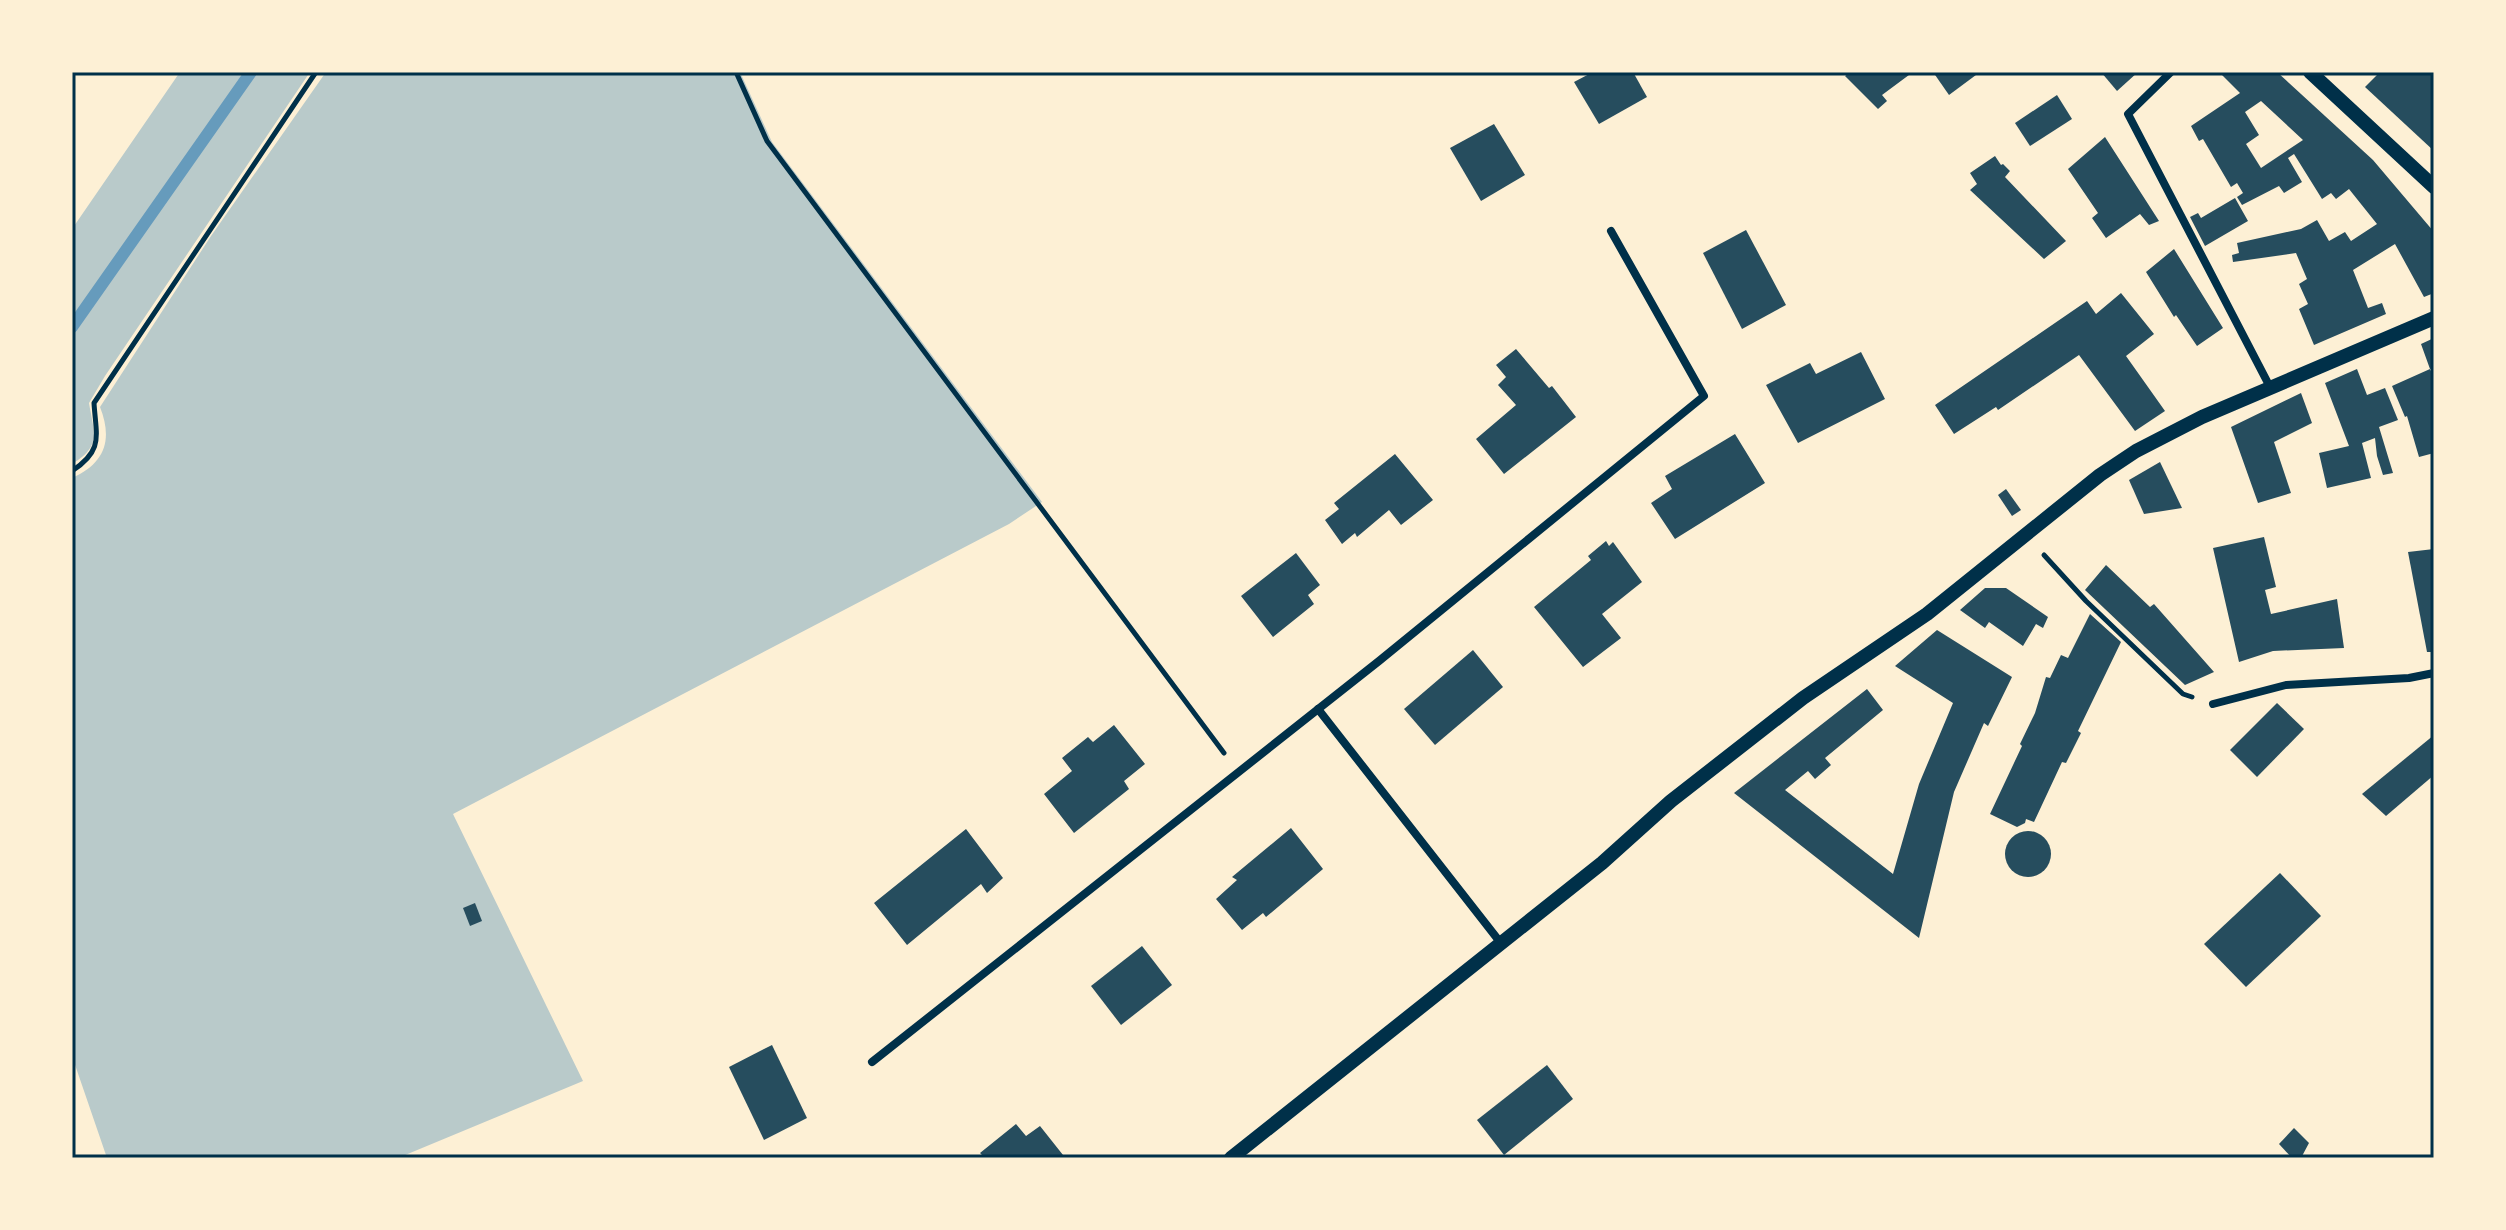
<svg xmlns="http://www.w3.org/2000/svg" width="2506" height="1230" viewBox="0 0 2506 1230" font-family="'Archivo Narrow',sans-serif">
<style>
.green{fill:#b9caca}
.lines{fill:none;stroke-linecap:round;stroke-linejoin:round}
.stream{stroke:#669bbc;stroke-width:12}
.building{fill:#264d5e;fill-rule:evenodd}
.path{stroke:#003049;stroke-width:5}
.minor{stroke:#003049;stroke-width:8}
.tertiary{stroke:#003049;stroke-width:14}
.neatline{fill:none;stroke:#003049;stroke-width:3}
</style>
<rect width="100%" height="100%" fill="#fdf0d5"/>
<!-- green -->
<g class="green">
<path d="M180,72H310L105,376L89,403C94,433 102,446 72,464V229Z"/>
<path d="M326,72H740L772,142L1042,502L1009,524L453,814L583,1081L398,1158H107L72,1056V478C105,463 113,440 100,407L211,236Z"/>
</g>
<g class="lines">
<!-- stream -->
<polyline class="stream" points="72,327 251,72"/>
</g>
<!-- building -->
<g class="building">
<polygon points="1593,72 1633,72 1647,97 1599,124 1574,82"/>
<polygon points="1851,72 1913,72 1882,95 1887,101 1878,109 1845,76"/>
<polygon points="1933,72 1980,72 1949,95"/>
<polygon points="2101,72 2138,72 2117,91"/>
<path d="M2219,72H2277L2373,160L2434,232V293L2424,297L2395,244L2353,270L2368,308L2382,303L2386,314L2314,345L2299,309L2308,304L2299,284L2307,279L2296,253L2233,262L2232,255L2239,253L2237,243L2301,229L2317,220L2329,241L2345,232L2351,241L2377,224L2349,189L2336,199L2331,193L2322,199L2294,154L2288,158L2302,182L2284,193L2279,186L2242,205L2237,197L2243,193L2237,183L2231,187L2203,139L2199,141L2191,126L2240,93ZM2261,101L2303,140L2261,168L2246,144L2259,135L2245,112Z"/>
<polygon points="2380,72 2434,72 2434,151 2365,87"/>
<polygon points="2057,95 2072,119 2030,146 2015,123"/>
<polygon points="1494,124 1525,175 1481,201 1450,148"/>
<polygon points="2105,137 2159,221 2149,225 2140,214 2106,238 2092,218 2098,213 2068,169"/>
<polygon points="1995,156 2001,165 2003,164 2010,171 2005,177 2066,241 2044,259 1970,190 1977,184 1970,173"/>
<polygon points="2235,198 2248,221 2205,246 2190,217 2198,213 2201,218"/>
<polygon points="1746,230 1786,305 1742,329 1703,253"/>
<polygon points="2174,249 2223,328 2197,346 2176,315 2174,317 2146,272"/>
<polygon points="2121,293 2154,334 2126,356 2165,411 2135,431 2079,355 1998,410 1996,407 1954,434 1935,405 2087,301 2096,314"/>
<polygon points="2434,338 2434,368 2430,369 2434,378 2434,453 2419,457 2407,416 2405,417 2392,386 2430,369 2421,344"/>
<polygon points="1516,349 1549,388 1552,386 1576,417 1504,474 1476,439 1516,405 1498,385 1506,377 1496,365"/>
<polygon points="1861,352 1885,399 1798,443 1766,385 1810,363 1816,374"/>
<polygon points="2357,369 2367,395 2385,388 2398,420 2379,427 2393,473 2383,475 2377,456 2375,438 2362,443 2371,478 2327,488 2319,453 2349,446 2325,383"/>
<polygon points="2301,393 2312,423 2274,442 2291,493 2258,503 2231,427"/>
<polygon points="1735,434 1765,483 1675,539 1651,503 1672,489 1665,476"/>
<polygon points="1395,454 1433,500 1401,525 1389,510 1357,537 1355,533 1342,544 1325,520 1339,509 1334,503"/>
<polygon points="2160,462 2182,508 2144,514 2129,480"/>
<polygon points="2006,489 2021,510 2012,516 1998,495"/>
<polygon points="2264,537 2276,587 2265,590 2271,614 2337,599 2344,648 2273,651 2239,662 2213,548"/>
<polygon points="1606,541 1609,546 1613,542 1642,582 1602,614 1621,638 1583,667 1534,607 1591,560 1588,556"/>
<polygon points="2434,549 2434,652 2427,652 2408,552"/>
<polygon points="1296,553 1320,585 1308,595 1314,604 1273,637 1241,596"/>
<polygon points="2106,565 2150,607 2154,604 2214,672 2185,685 2085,590"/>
<polygon points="1985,588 2006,588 2048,617 2043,628 2036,624 2023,646 1989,622 1985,628 1960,610"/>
<polygon points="2090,614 2121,642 2078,731 2081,733 2066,763 2062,762 2034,822 2026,819 2025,823 2017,827 1990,814 2022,746 2020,744 2035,713 2046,677 2050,678 2061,655 2068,658"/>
<polygon points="1937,630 2012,677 1988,726 1984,723 1954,792 1919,938 1734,793 1867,689 1883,710 1825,758 1831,765 1815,779 1808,771 1785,790 1893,874 1919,784 1953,703 1895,666"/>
<polygon points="1473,650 1503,687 1435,745 1404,709"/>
<polygon points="2277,703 2304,729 2257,777 2230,750"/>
<polygon points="1114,725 1145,764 1124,781 1129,789 1074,833 1044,794 1072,771 1062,758 1088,737 1093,742"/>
<polygon points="2434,735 2434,775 2386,816 2362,794"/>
<polygon points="1291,828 1323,869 1266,917 1263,913 1242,930 1216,899 1237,880 1232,877"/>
<polygon points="966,829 1003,878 987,893 981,884 907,945 874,903"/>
<circle cx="2028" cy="854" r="23"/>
<polygon points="2280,873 2321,916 2246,987 2204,944"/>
<polygon points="475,903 482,921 470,926 463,908"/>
<polygon points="1142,946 1172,985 1121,1025 1091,986"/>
<polygon points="772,1045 807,1118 764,1140 729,1067"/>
<polygon points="1547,1065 1573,1099 1504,1155 1477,1120"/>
<polygon points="1016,1124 1026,1136 1040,1126 1063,1155 1058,1158 985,1158 980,1153"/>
<polygon points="2294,1128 2309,1143 2301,1158 2292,1158 2279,1144"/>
</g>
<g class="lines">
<!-- path -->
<g class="path">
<polyline points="736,72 767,141 1224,753"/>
<path d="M72,471C104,450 96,436 94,403L316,72"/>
<polyline points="2044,555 2086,601 2183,694 2192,697"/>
</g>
<!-- minor -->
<g class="minor">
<polyline points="2171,72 2128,114 2270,387"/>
<polyline points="2213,704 2286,685 2409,678 2434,673"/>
<polyline points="1318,709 1500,942"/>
<polyline points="872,1062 1379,661 1704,396 1611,231"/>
</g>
<!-- tertiary -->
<g class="tertiary">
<polyline points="2310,72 2434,187"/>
<polyline points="1231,1158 1602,863 1671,801 1803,698 1927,614 2100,475 2136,451 2202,417 2434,318"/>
</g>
</g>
<!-- border -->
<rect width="2506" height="1230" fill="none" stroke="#fdf0d5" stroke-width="148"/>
<rect x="74" y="74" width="2358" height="1082" class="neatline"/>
</svg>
